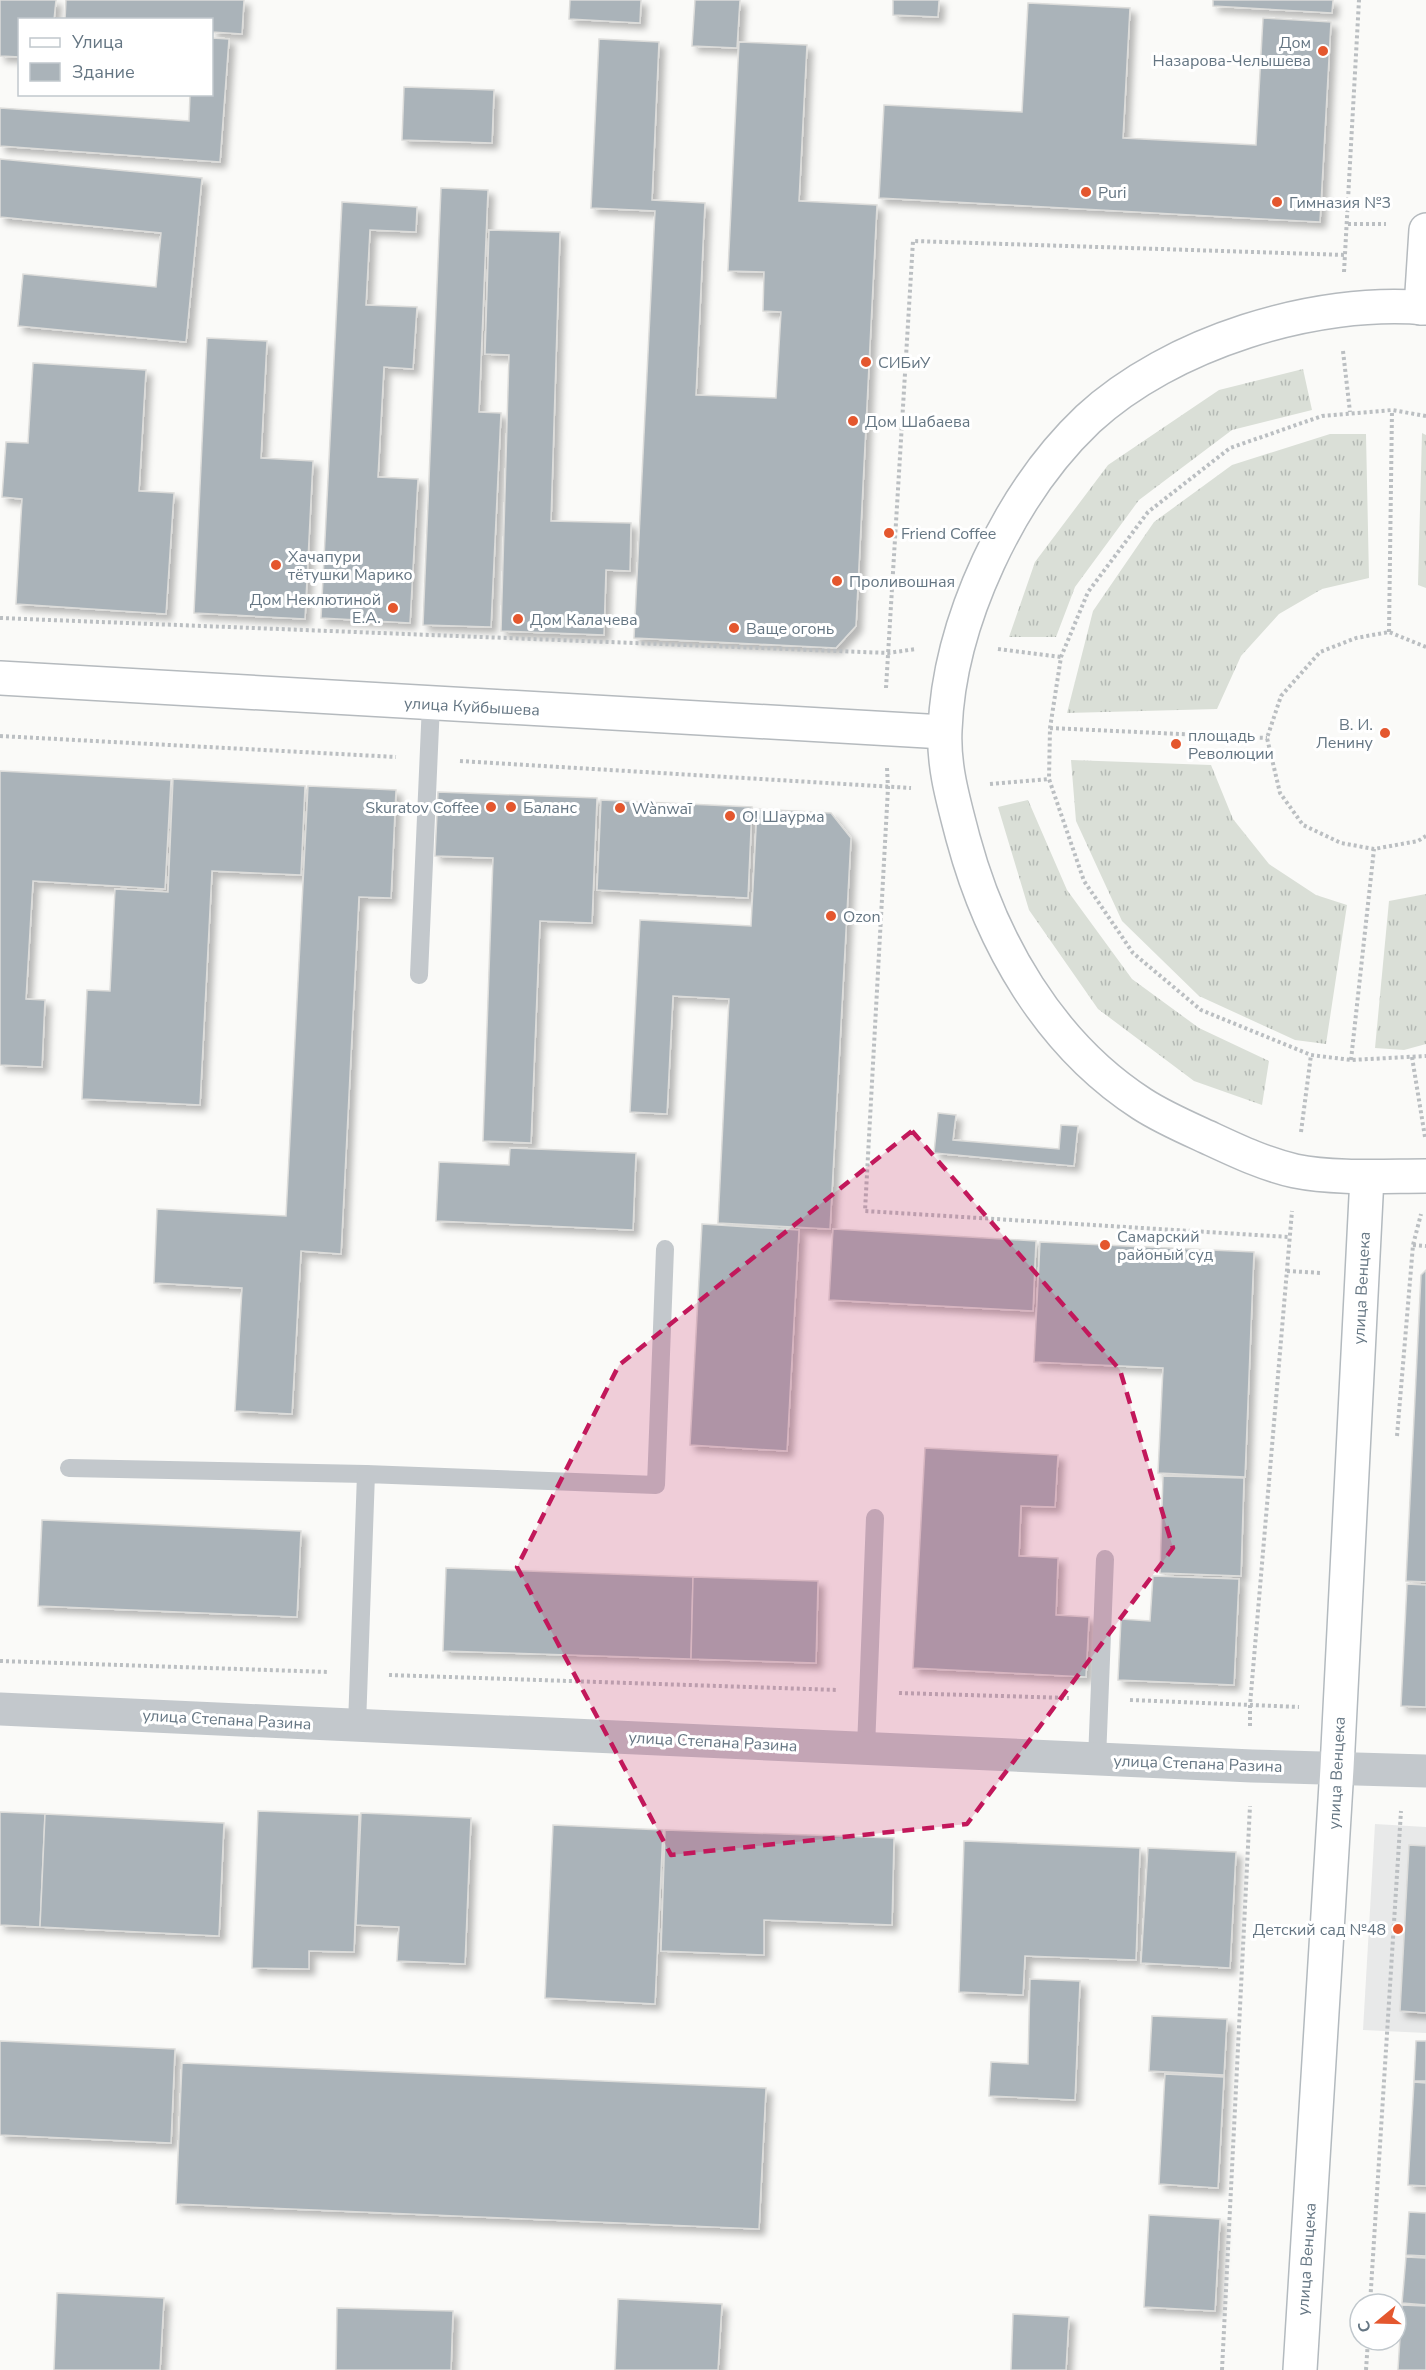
<svg xmlns="http://www.w3.org/2000/svg" width="1426" height="2370" viewBox="0 0 1426 2370" font-family="'Nunito Sans',sans-serif">
<style>
.built{fill:#e8e9e9}
.grass{fill:url(#grass-tufts)}
.building{fill:#aab3b9;stroke:#dcdcda;stroke-width:1.5;filter:url(#shadow)}
.lines{fill:none;stroke-linecap:round;stroke-linejoin:round}
.secondary-casing{stroke:#b3babf;stroke-width:36}
.primary-casing{stroke:#b5babe;stroke-width:36}
.path{stroke:#bbbfc2;stroke-width:4;stroke-dasharray:3 3;stroke-linecap:butt}
.lane{stroke:#c3c8cc;stroke-width:18}
.street{stroke:#c3c8cc;stroke-width:33}
.secondary{stroke:#fff;stroke-width:33}
.primary{stroke:#fff;stroke-width:33}
.marked{fill:#c2185b;fill-opacity:0.2;stroke:#c2185b;stroke-width:4.5;stroke-dasharray:12 8;stroke-linejoin:round}
.poi-dot{fill:#e4572e;stroke:#fff;stroke-width:2}
.labels{text-anchor:middle;stroke-width:6;stroke-linejoin:round;paint-order:stroke}
.poi-label{font-size:16px;fill:#657683;stroke:#fff;text-anchor:start}
.street-label{font-size:16px;fill:#657683;stroke:#fff}
</style>
<defs>
<pattern id="grass-tufts" width="24" height="20" patternUnits="userSpaceOnUse" patternTransform="scale(1.5)"><rect width="24" height="20" fill="#dadfd7"/><path d="M3 7l-1-3M5 7V3M7 7l1-3M15 17l-1-3M17 17v-4M19 17l1-3" fill="none" stroke="#b4b9b4"/></pattern>
<filter id="shadow"><feDropShadow dx="5.5" dy="5.5" stdDeviation="3" flood-color="#0004"/></filter>
</defs>
<rect width="100%" height="100%" fill="#fafaf8"/>
<!-- built -->
<polygon class="built" points="1375,1824 1426,1827 1426,2033 1363,2030"/>
<!-- grass -->
<g class="grass">
<polygon points="1303,369 1312,410 1232,430 1139,500 1075,587 1056,637 1009,637 1035,562 1108,465 1219,390"/>
<polygon points="1422,433 1426,435 1426,588 1418,585"/>
<polygon points="1330,434 1366,434 1369,578 1322,589 1279,614 1241,656 1217,709 1067,713 1093,611 1154,522 1232,465"/>
<polygon points="1071,760 1211,765 1233,819 1269,864 1316,895 1347,905 1326,1044 1295,1040 1199,996 1122,921 1076,821"/>
<polygon points="1028,800 1067,890 1132,979 1199,1028 1269,1061 1262,1105 1194,1081 1098,1009 1029,910 998,807"/>
<polygon points="1426,894 1426,1044 1404,1050 1375,1048 1389,901"/>
</g>
<!-- building -->
<g class="building">
<polygon points="0,0 56,0 54,20 20,20 20,57 0,56"/>
<polygon points="66,0 244,0 242,34 212,32 212,20 65,20"/>
<polygon points="570,0 641,0 640,23 569,19"/>
<polygon points="695,0 740,0 737,48 692,46"/>
<polygon points="893,0 939,0 938,17 893,15"/>
<polygon points="1213,0 1333,0 1332,13 1213,6"/>
<polygon points="1028,3 1130,8 1123,138 1256,145 1263,18 1331,22 1320,222 879,198 884,105 1022,112"/>
<polygon points="212,38 229,39 220,162 0,146 0,108 189,121 190,94 212,94"/>
<polygon points="599,39 659,42 652,200 705,203 696,395 776,398 781,312 763,311 764,272 728,271 739,42 807,45 799,201 877,205 856,626 836,648 634,638 655,211 591,208"/>
<polygon points="404,87 494,90 492,143 402,140"/>
<polygon points="0,159 202,178 186,342 18,326 23,274 156,287 161,233 0,217"/>
<polygon points="441,188 488,190 479,412 501,413 491,627 423,625"/>
<polygon points="342,202 417,207 416,232 370,230 366,305 417,307 413,369 384,367 378,477 418,479 410,623 321,618"/>
<polygon points="489,230 560,232 551,521 631,523 630,571 606,570 604,635 501,631 509,355 485,354"/>
<polygon points="207,338 267,341 261,458 313,461 305,619 194,613"/>
<polygon points="33,363 146,370 139,491 174,493 166,614 16,604 22,499 2,497 6,442 28,443"/>
<polygon points="0,771 171,780 165,889 33,881 26,999 45,1000 42,1067 0,1065"/>
<polygon points="173,779 305,786 301,875 212,871 200,1105 82,1099 87,990 110,991 115,889 168,892"/>
<polygon points="308,786 396,790 391,898 359,897 341,1254 301,1251 292,1414 235,1411 242,1288 154,1283 157,1209 286,1216"/>
<polygon points="438,792 597,798 592,923 540,921 531,1143 483,1141 493,858 435,856"/>
<polygon points="601,800 752,807 748,898 597,890"/>
<polygon points="757,809 831,813 851,838 830,1229 718,1223 729,999 673,996 667,1114 630,1112 640,920 751,926"/>
<polygon points="938,1113 956,1115 953,1140 1059,1149 1061,1125 1078,1126 1074,1166 934,1153"/>
<polygon points="510,1148 636,1153 633,1230 436,1221 439,1162 509,1165"/>
<polygon points="702,1224 799,1230 787,1451 690,1445"/>
<polygon points="833,1229 1036,1241 1033,1311 829,1300"/>
<polygon points="1040,1242 1254,1252 1245,1477 1158,1473 1163,1368 1034,1362"/>
<polygon points="1426,1270 1426,1582 1406,1581 1421,1275"/>
<polygon points="925,1448 1058,1455 1055,1507 1021,1506 1019,1556 1058,1558 1056,1615 1089,1617 1086,1677 913,1668"/>
<polygon points="1163,1476 1244,1478 1241,1576 1160,1573"/>
<polygon points="42,1520 301,1531 297,1617 38,1606"/>
<polygon points="446,1568 693,1577 691,1659 443,1651"/>
<polygon points="1153,1576 1239,1579 1234,1685 1118,1680 1121,1619 1150,1621"/>
<polygon points="693,1577 818,1581 816,1663 691,1659"/>
<polygon points="1407,1584 1426,1585 1426,1707 1401,1706"/>
<polygon points="258,1811 359,1815 354,1952 309,1951 309,1969 252,1968"/>
<polygon points="0,1812 45,1814 40,1927 0,1925"/>
<polygon points="361,1813 471,1818 465,1964 397,1961 399,1927 356,1925"/>
<polygon points="45,1814 224,1823 219,1936 40,1927"/>
<polygon points="553,1825 663,1830 655,2004 545,1998"/>
<polygon points="665,1830 894,1838 892,1925 764,1920 764,1955 661,1951"/>
<polygon points="964,1841 1140,1848 1136,1960 1025,1956 1023,1995 959,1992"/>
<polygon points="1409,1845 1426,1846 1426,2013 1400,2011"/>
<polygon points="1148,1848 1236,1852 1230,1968 1141,1963"/>
<polygon points="1030,1979 1080,1981 1075,2100 989,2096 991,2062 1028,2064"/>
<polygon points="1152,2016 1227,2019 1224,2075 1149,2071"/>
<polygon points="0,2041 175,2049 171,2143 0,2135"/>
<polygon points="1416,2041 1426,2041 1426,2081 1414,2081"/>
<polygon points="182,2063 766,2088 759,2229 176,2204"/>
<polygon points="1165,2074 1224,2077 1218,2188 1159,2184"/>
<polygon points="1414,2082 1426,2083 1426,2186 1408,2185"/>
<polygon points="1409,2212 1426,2213 1426,2256 1406,2255"/>
<polygon points="1149,2215 1220,2219 1215,2311 1144,2307"/>
<polygon points="1406,2257 1426,2258 1426,2305 1402,2303"/>
<polygon points="57,2293 164,2298 160,2370 54,2370"/>
<polygon points="618,2299 722,2304 718,2370 615,2370"/>
<polygon points="1402,2305 1426,2306 1426,2370 1398,2370"/>
<polygon points="337,2308 453,2311 451,2370 336,2370"/>
<polygon points="1013,2314 1069,2317 1066,2370 1011,2370"/>
</g>
<g class="lines">
<defs>
<polyline id="secondary" points="1300,2370 1337,1768 1367,1177"/>
<g id="primary">
<polyline points="1421,308 1426,230"/>
<path d="M1426,308C1315,298 1170,343 1088,419C1009,494 949,622 945,730C943,767 954,803 963,838C991,942 1049,1044 1142,1104C1162,1117 1185,1127 1207,1137C1235,1150 1264,1164 1295,1171C1334,1179 1386,1176 1426,1176"/>
<polyline points="0,678 944,732"/>
</g>
</defs>
<!-- secondary casing -->
<use href="#secondary" class="secondary-casing"/>
<!-- primary casing -->
<use href="#primary" class="primary-casing"/>
<!-- path -->
<g class="path">
<polyline points="1348,224 1386,224"/>
<polyline points="1344,272 1359,0"/>
<polyline points="1343,351 1350,412"/>
<polyline points="1426,416 1392,410 1322,416 1230,448 1148,512 1088,592 1061,657 1050,728 1049,779 1084,881 1133,953 1201,1010 1311,1055 1351,1060 1426,1056"/>
<polyline points="0,618 888,653 916,649"/>
<polyline points="1389,632 1392,410"/>
<polyline points="1426,647 1389,632 1356,638 1320,652 1281,696 1267,738 1280,793 1303,825 1341,843 1374,849 1418,841 1426,836"/>
<polyline points="998,649 1061,657"/>
<polyline points="886,688 913,241 1346,255"/>
<polyline points="1050,728 1267,738"/>
<polyline points="0,736 396,757"/>
<polyline points="460,761 911,788"/>
<polyline points="887,768 888,788 865,1211 1289,1237"/>
<polyline points="990,784 1049,779"/>
<polyline points="1412,1057 1425,1137"/>
<polyline points="1351,1060 1374,849"/>
<polyline points="1301,1132 1311,1055"/>
<polyline points="1413,1245 1426,1246"/>
<polyline points="1287,1271 1322,1273"/>
<polyline points="1397,1436 1413,1245 1421,1214"/>
<polyline points="0,1661 328,1672"/>
<polyline points="389,1675 838,1690"/>
<polyline points="899,1693 1069,1698"/>
<polyline points="1130,1700 1299,1707"/>
<polyline points="1250,1726 1250,1705 1292,1211"/>
<polyline points="1370,2304 1401,1811"/>
<polyline points="1222,2370 1250,1806"/>
<polyline points="1366,2370 1368,2340"/>
</g>
<!-- lane -->
<g class="lane">
<polyline points="419,975 431,704"/>
<polyline points="69,1468 366,1474"/>
<polyline points="357,1725 366,1474 656,1485 665,1249"/>
<polyline points="866,1748 875,1518"/>
<polyline points="1097,1759 1105,1559"/>
</g>
<!-- street -->
<polyline class="street" points="0,1709 1252,1766 1426,1771"/>
<!-- secondary -->
<use href="#secondary" class="secondary"/>
<!-- primary -->
<use href="#primary" class="primary"/>
</g>
<!-- marked area -->
<path class="marked" d="M912,1131L1120,1370L1173,1548L967,1824L671,1855L517,1567L619,1365Z"/>
<!-- markers -->
<g class="poi-dot">
<circle cx="1323" cy="51" r="6"/>
<circle cx="1086" cy="192" r="6"/>
<circle cx="1277" cy="202" r="6"/>
<circle cx="866" cy="362" r="6"/>
<circle cx="853" cy="421" r="6"/>
<circle cx="889" cy="533" r="6"/>
<circle cx="276" cy="565" r="6"/>
<circle cx="837" cy="581" r="6"/>
<circle cx="393" cy="608" r="6"/>
<circle cx="518" cy="619" r="6"/>
<circle cx="734" cy="628" r="6"/>
<circle cx="1385" cy="733" r="6"/>
<circle cx="1176" cy="744" r="6"/>
<circle cx="491" cy="807" r="6"/>
<circle cx="511" cy="807" r="6"/>
<circle cx="620" cy="808" r="6"/>
<circle cx="730" cy="816" r="6"/>
<circle cx="831" cy="916" r="6"/>
<circle cx="1105" cy="1245" r="6"/>
<circle cx="1398" cy="1929" r="6"/>
</g>
<g class="labels">
<!-- poi labels -->
<g class="poi-label">
<text x="1311" y="48" text-anchor="end">Дом<tspan x="1311" dy="18">Назарова-Челышева</tspan></text>
<text x="1098" y="198">Puri</text>
<text x="1289" y="208">Гимназия №3</text>
<text x="878" y="368">СИБиУ</text>
<text x="865" y="427">Дом Шабаева</text>
<text x="901" y="539">Friend Coffee</text>
<text x="288" y="562">Хачапури<tspan x="288" dy="18">тётушки Марико</tspan></text>
<text x="849" y="587">Проливошная</text>
<text x="381" y="605" text-anchor="end">Дом Неклютиной<tspan x="381" dy="18">Е.А.</tspan></text>
<text x="530" y="625">Дом Калачева</text>
<text x="746" y="634">Ваще огонь</text>
<text x="1373" y="730" text-anchor="end">В. И.<tspan x="1373" dy="18">Ленину</tspan></text>
<text x="1188" y="741">площадь<tspan x="1188" dy="18">Революции</tspan></text>
<text x="479" y="813" text-anchor="end">Skuratov Coffee</text>
<text x="523" y="813">Баланс</text>
<text x="632" y="814">Wànwaī</text>
<text x="742" y="822">О! Шаурма</text>
<text x="843" y="922">Ozon</text>
<text x="1117" y="1242">Самарский<tspan x="1117" dy="18">районый суд</tspan></text>
<text x="1386" y="1935" text-anchor="end">Детский сад №48</text>
</g>
<!-- street labels -->
<g class="street-label">
<text transform="translate(472 706) rotate(3)" y="6">улица Куйбышева</text>
<text transform="translate(1361 1288) rotate(-87)" y="6">улица Венцека</text>
<text transform="translate(227 1719) rotate(3)" y="6">улица Степана Разина</text>
<text transform="translate(713 1741) rotate(3)" y="6">улица Степана Разина</text>
<text transform="translate(1198 1763) rotate(2)" y="6">улица Степана Разина</text>
<text transform="translate(1336 1773) rotate(-87)" y="6">улица Венцека</text>
<text transform="translate(1306 2259) rotate(-86)" y="6">улица Венцека</text>
</g>
</g>
<!-- legend -->
<rect x="18" y="18" width="195" height="78" fill="#ffffff" stroke="#c1c8cd" stroke-width="1.5"/>
<rect x="30" y="38" width="30" height="9" fill="#ffffff" stroke="#c1c8cd" stroke-width="1.5"/>
<text x="72" y="48" font-size="18" fill="#657683">Улица</text>
<rect x="30" y="63" width="30" height="18" fill="#aab3b9" stroke="#c1c8cd" stroke-width="1.5"/>
<text x="72" y="78" font-size="18" fill="#657683">Здание</text>
<!-- north arrow -->
<g transform="translate(1378 2322) rotate(251)"><circle r="28" fill="#ffffff" stroke="#c1c8cd" stroke-width="1.5"/>
<path d="M0-4.5L10 22L0 15L-10 22Z" fill="#e4572e"/>
<text y="-9" font-size="16" font-weight="bold" text-anchor="middle" fill="#657683">С</text>
</g>
</svg>
